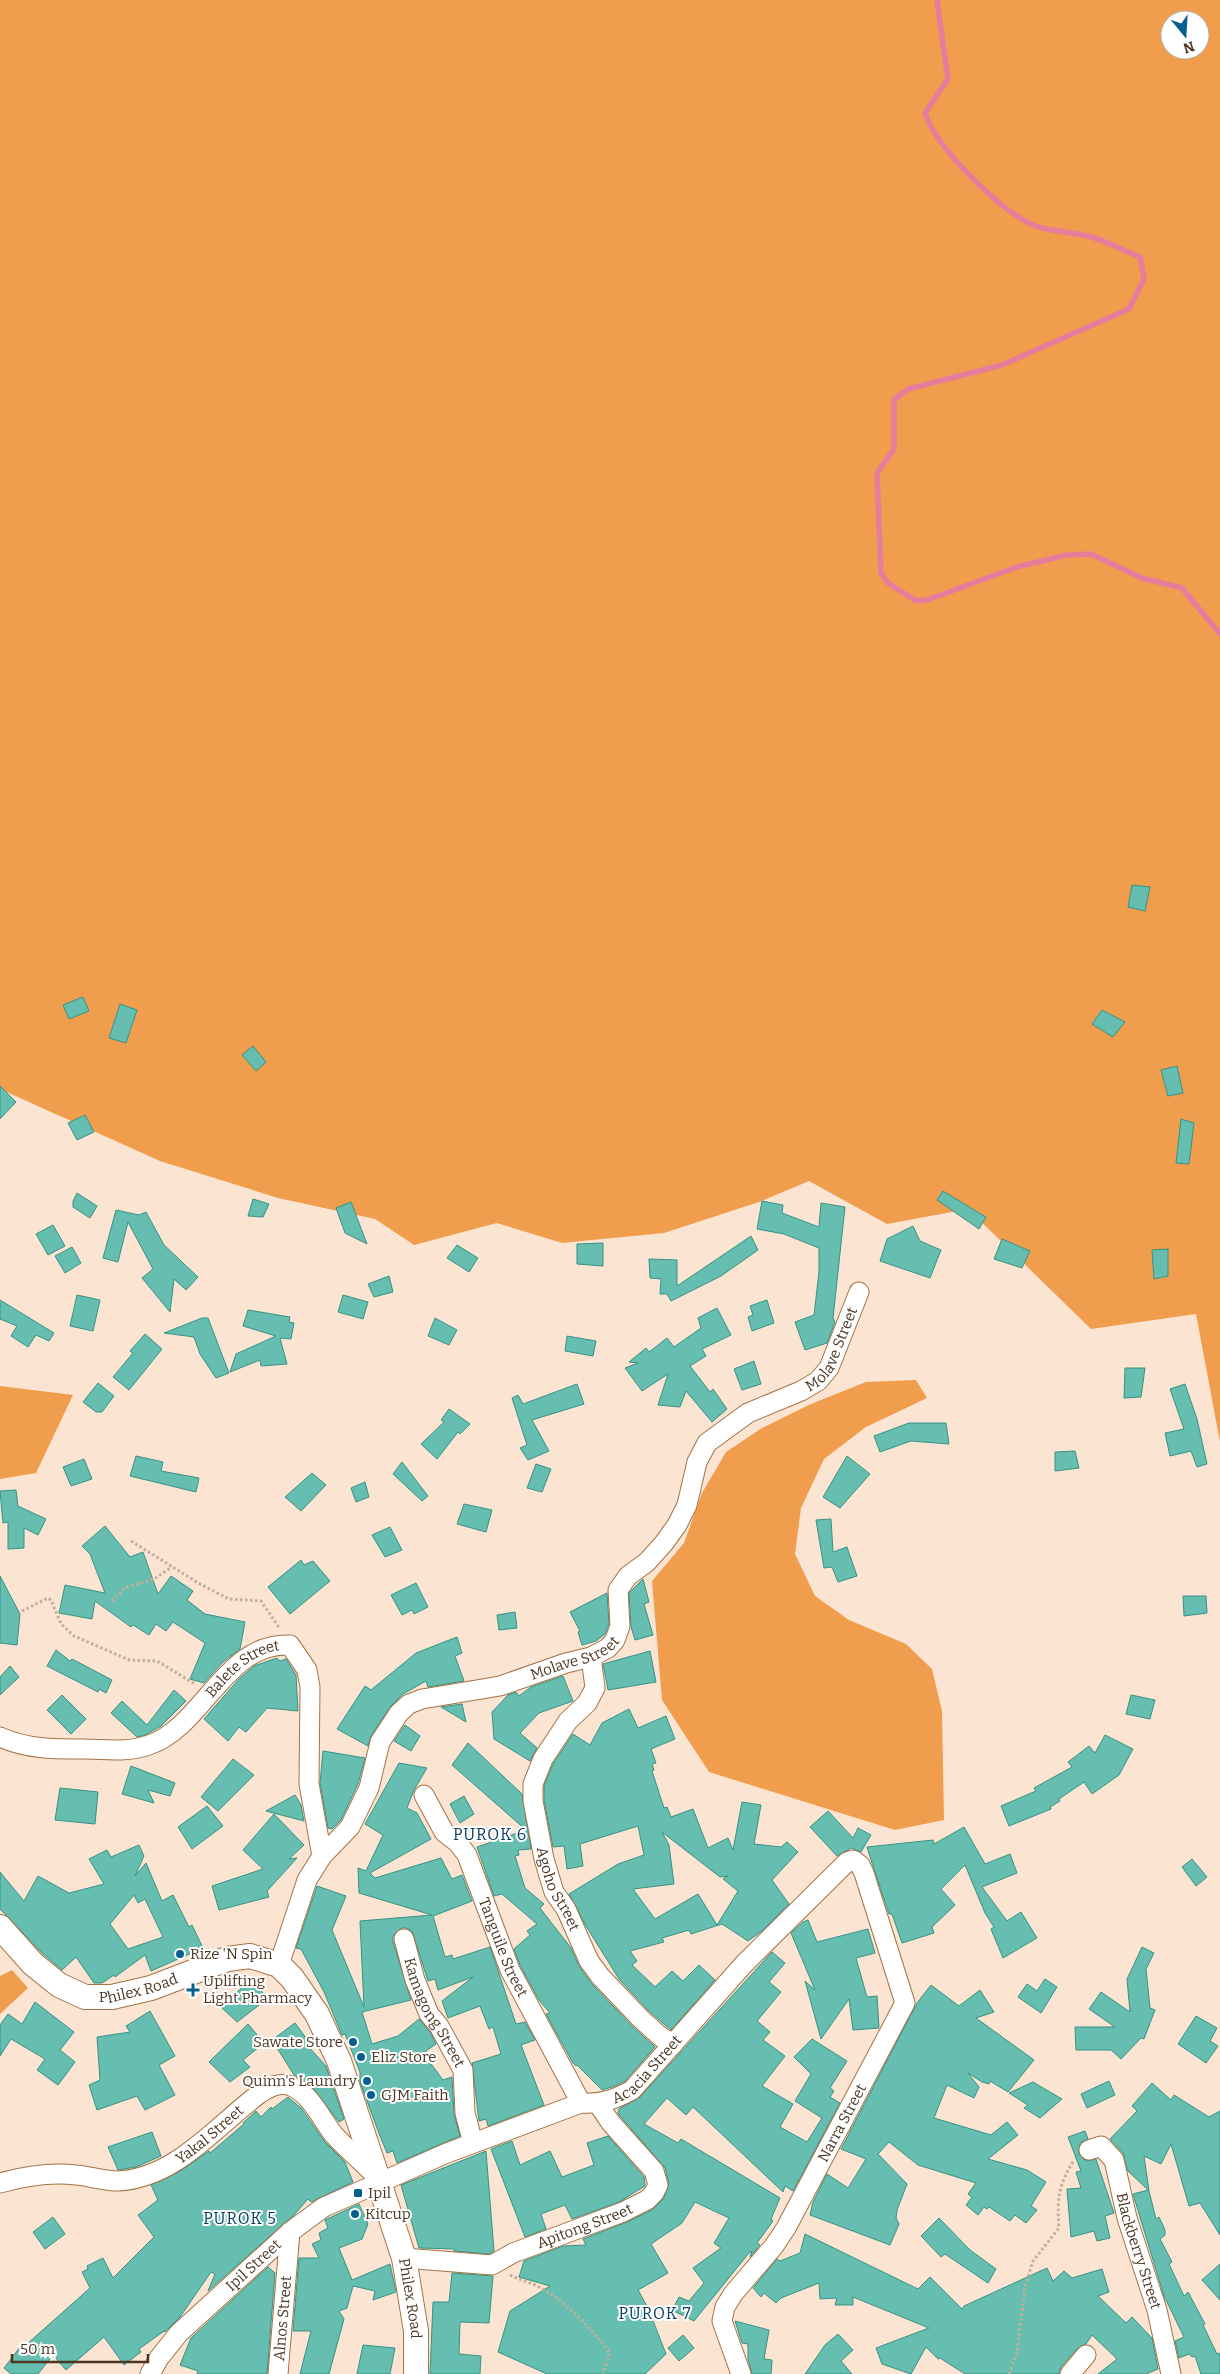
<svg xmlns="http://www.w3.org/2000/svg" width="1220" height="2374" viewBox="0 0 1220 2374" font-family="Bitter,serif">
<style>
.forest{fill:#f09e4e;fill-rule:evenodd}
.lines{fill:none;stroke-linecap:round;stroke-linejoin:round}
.stream{stroke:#e77c9c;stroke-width:5.5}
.building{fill:#65beb0;stroke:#369285;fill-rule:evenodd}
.minor-casing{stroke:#a57245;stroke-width:21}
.tertiary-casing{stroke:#a57245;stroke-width:26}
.path{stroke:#c4ad9a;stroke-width:3;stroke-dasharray:2.5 2.5;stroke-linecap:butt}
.minor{stroke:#fff;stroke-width:19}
.tertiary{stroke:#fff;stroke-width:24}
.poi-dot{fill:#075f90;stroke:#fff;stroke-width:2}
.labels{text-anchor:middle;stroke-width:4;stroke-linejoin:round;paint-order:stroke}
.street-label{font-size:15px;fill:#4d3723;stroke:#fff}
.poi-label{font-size:15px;fill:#4d3723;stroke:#fff;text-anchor:start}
.neighbourhood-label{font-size:16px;letter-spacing:1px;fill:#063f61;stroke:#fff}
</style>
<rect width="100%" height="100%" fill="#fbe4d1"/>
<!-- forest -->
<g class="forest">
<path d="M0,0H1220V1442L1196,1314L1091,1329L968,1209L887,1224L809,1181L759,1202L664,1233L562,1243L497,1223L414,1245L375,1219L278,1198L160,1161L0,1089ZM1170,20H1200V50H1170Z"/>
<polygon points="916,1380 927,1398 866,1427 824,1459 801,1508 795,1554 815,1596 849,1620 906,1644 932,1669 942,1711 944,1820 895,1830 709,1772 662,1700 652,1581 684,1543 702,1493 726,1452 762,1428 811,1404 866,1382"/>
<polygon points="0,1386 73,1395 36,1473 0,1479"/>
<polygon points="12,1970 28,1988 0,2014 0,1976"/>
</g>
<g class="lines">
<!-- stream -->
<path class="stream" d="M937,0L948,79L925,113C936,147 998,209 1031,224C1047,232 1069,231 1087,236C1105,240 1122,250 1140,257L1144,279L1129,309L1002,365L908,389L894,400V449L877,473L881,573L888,583L916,601L927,600L1017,567L1067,555L1091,554L1142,578L1182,588L1220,634"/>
</g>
<!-- building -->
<g class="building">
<polygon points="1132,885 1150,887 1145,911 1128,907"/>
<polygon points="83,997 89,1011 69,1019 63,1005"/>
<polygon points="120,1004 137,1010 126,1043 109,1038"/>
<polygon points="1102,1010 1125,1022 1113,1037 1092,1024"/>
<polygon points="253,1046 266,1062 256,1071 242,1055"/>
<polygon points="1177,1066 1183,1093 1168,1096 1161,1070"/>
<polygon points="0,1086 16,1102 0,1119"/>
<polygon points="85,1115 94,1132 77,1140 68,1123"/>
<polygon points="1181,1119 1194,1123 1189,1164 1176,1163"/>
<polygon points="943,1191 986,1217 979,1229 937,1200"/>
<polygon points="77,1193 97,1206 90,1218 73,1207 73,1201"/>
<polygon points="253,1199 269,1204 263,1217 248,1216"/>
<polygon points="762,1201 783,1205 782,1213 819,1227 821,1203 845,1207 833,1318 835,1322 827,1343 805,1350 795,1322 814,1315 819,1272 819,1248 784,1234 757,1229"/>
<polygon points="351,1202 367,1244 345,1233 336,1208"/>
<polygon points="116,1210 139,1215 146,1212 164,1245 198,1277 186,1290 174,1279 170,1312 142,1278 153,1269 128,1222 118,1262 103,1258"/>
<polygon points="53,1225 65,1246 48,1255 36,1234"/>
<polygon points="913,1226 920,1241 941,1250 930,1278 880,1261 887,1239"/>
<polygon points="751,1236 758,1250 721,1276 671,1301 667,1294 660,1294 661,1279 650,1278 649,1259 677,1260 677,1286"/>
<polygon points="1002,1239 1030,1251 1022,1268 994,1259"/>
<polygon points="603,1243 603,1266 577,1264 577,1244"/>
<polygon points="457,1245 478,1258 469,1272 447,1258"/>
<polygon points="72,1247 81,1263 65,1273 55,1256"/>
<polygon points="1168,1249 1168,1276 1154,1279 1152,1250"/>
<polygon points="389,1276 393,1292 374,1297 368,1284"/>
<polygon points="77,1295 100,1300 93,1331 70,1326"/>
<polygon points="343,1295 368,1302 363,1319 338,1312"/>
<polygon points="0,1300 54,1333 49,1341 36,1335 28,1347 11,1336 17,1326 0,1319"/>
<polygon points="767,1300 774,1323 752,1331 748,1317 753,1315 750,1306"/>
<polygon points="717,1308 731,1335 702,1349 706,1356 690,1366 710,1392 713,1389 727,1409 712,1422 686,1391 680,1407 658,1405 668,1374 642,1391 625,1368 638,1363 629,1362 646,1348 649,1352 667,1338 674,1347 701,1328 698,1318"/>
<polygon points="248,1310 290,1317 289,1322 294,1323 291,1339 280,1338 287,1364 261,1366 260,1360 230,1372 236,1354 276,1336 243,1326"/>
<polygon points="202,1318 208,1318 229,1373 216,1378 200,1354 194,1337 164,1333"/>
<polygon points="435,1318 457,1330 449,1345 428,1336"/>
<polygon points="145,1334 162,1349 129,1390 113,1377 133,1353 130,1351"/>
<polygon points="567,1336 596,1341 593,1356 565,1351"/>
<polygon points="754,1361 761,1384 742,1390 734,1369"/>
<polygon points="1125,1368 1145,1368 1141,1397 1124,1398"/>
<polygon points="98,1383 114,1396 102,1412 96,1412 83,1402"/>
<polygon points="577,1384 584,1404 532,1420 549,1451 528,1460 520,1448 527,1445 512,1398 518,1395 523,1404"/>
<polygon points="1185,1384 1197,1419 1207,1464 1197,1467 1191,1451 1170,1456 1165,1433 1184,1429 1170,1389"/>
<polygon points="449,1409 470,1424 460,1434 458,1432 437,1459 421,1444 444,1422 441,1420"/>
<polygon points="909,1423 946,1423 949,1444 911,1441 880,1452 874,1436"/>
<polygon points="1075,1451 1079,1468 1055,1471 1055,1452"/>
<polygon points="136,1456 163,1462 161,1471 199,1478 196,1492 130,1476"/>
<polygon points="847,1456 870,1474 840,1508 823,1497"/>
<polygon points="84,1459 92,1479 71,1486 63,1467"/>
<polygon points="402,1462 428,1496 422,1501 393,1474"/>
<polygon points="536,1464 551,1469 542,1492 527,1488"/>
<polygon points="312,1473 326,1485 301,1511 285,1497"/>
<polygon points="365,1482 369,1497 356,1502 351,1488"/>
<polygon points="16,1490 18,1506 46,1519 38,1535 24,1528 24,1548 8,1549 8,1522 3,1523 0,1491"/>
<polygon points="464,1504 492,1510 486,1532 457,1524"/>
<polygon points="831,1519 833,1552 847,1547 857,1576 838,1582 832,1567 824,1568 816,1520"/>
<polygon points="105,1526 130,1557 143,1552 158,1594 171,1576 193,1591 187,1600 205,1614 245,1622 240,1649 223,1662 204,1683 190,1679 205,1643 173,1622 166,1631 156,1624 149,1635 133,1625 131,1627 95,1601 92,1619 59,1613 65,1585 105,1593 90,1554 82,1546"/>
<polygon points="390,1527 402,1550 385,1557 372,1535"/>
<polygon points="301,1560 304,1565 313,1561 330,1581 290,1614 268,1587"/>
<polygon points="0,1576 20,1614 17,1645 0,1643"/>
<polygon points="643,1579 649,1602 644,1604 653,1635 635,1640 631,1627 629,1593"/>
<polygon points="416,1583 428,1607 414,1614 412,1610 402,1615 391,1595"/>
<polygon points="607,1593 609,1624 605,1634 596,1641 582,1645 578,1632 580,1631 570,1612"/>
<polygon points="1183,1596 1206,1596 1207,1613 1184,1616"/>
<polygon points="515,1612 517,1628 499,1630 497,1615"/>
<polygon points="457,1637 462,1653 455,1656 464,1681 428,1687 426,1681 403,1694 390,1707 371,1736 368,1746 337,1729 365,1686 371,1690 416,1653"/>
<polygon points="56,1650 70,1661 72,1659 112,1680 106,1693 99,1689 98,1692 47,1666"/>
<polygon points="650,1651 656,1682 608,1690 603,1664"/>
<polygon points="277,1658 280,1661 286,1659 296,1675 298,1711 267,1708 246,1732 239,1727 228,1741 204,1719 239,1679 254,1666"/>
<polygon points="10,1666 19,1677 0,1695 0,1677"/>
<polygon points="563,1676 573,1701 539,1713 520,1733 537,1748 530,1761 494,1739 492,1712 508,1695 516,1692 519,1696 531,1687"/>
<polygon points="174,1690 186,1701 161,1726 145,1735 137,1737 111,1713 122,1701 147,1725"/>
<polygon points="62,1695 86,1719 71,1734 47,1710"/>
<polygon points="1131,1695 1155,1700 1150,1719 1126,1714"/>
<polygon points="462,1704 466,1722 441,1707"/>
<path d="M629,1709L638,1728L666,1716L675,1739L651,1749L656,1763L652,1764L654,1770L652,1771L664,1808L667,1807L671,1817L693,1809L708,1848L728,1838L733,1850L742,1802L761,1805L754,1844L781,1847L787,1842L798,1852L772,1880L789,1904L762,1931L748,1941L722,1924L691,1934L689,1930L662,1938L664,1942L630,1951L637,1961L632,1965L655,1987L672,1971L683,1981L699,1965L715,1980L671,2030L649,2011L619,1979L586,1926L569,1894L618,1864L644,1855L638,1826L580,1844L583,1866L567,1869L564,1846L553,1847L544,1800V1786L553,1764L573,1734L590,1745L602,1723ZM662,1832L720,1877L728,1876L723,1879L738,1891L717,1925L698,1894L655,1919L633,1889L674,1884L669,1845Z"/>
<polygon points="405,1725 420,1736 411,1751 394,1741"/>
<polygon points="1105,1735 1133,1749 1119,1775 1092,1794 1084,1782 1059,1799 1060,1801 1050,1807 1051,1809 1009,1826 1001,1806 1036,1791 1034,1788 1072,1767 1068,1762 1089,1746 1095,1753"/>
<polygon points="468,1743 522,1794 531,1849 518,1850 519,1855 515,1856 525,1888 544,1904 540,1908 571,1948 579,1966 591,1983 633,2027 655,2047 625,2081 615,2086 602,2090 577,2065 576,2066 573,2063 546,2014 550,2013 539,2000 520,1965 514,1949 530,1935 527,1931 537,1924 502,1894 494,1896 477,1847 526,1830 452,1765"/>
<polygon points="323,1751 365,1758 358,1784 341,1820 332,1829 328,1828 320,1783"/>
<polygon points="233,1759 254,1775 218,1811 201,1797"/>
<polygon points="399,1763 427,1768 414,1790 407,1808 417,1813 431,1839 370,1873 375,1878 441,1858 452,1879 462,1875 472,1901 433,1916 445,1957 452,1955 453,1959 490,1947 516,2024 525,2022 535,2040 521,2045 544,2105 488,2126 486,2119 479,2121 472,2063 501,2054 493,2027 489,2029 480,2006 448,2018 442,2001 473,1977 438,1990 435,1979 428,1981 412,1931 406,1928 401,1928 393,1936 393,1942 411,2000 362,2012 372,2044 398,2036 419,2019 430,2032 436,2044 423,2053 443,2080 452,2077 454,2114 460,2136 397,2163 393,2151 387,2153 380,2136 360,2082 360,2072 345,2034 342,2035 324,1992 301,1949 296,1948 317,1886 346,1896 332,1930 364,2007 360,1921 432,1915 359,1893 358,1868 366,1871 383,1835 365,1824"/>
<polygon points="131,1766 175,1783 170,1796 148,1790 154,1803 122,1794"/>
<polygon points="60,1788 98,1792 95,1824 55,1820"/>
<polygon points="295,1795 301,1805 304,1821 266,1811"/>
<polygon points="464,1796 474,1814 460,1823 450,1804"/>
<polygon points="207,1806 223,1826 192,1849 178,1827"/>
<polygon points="828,1811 853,1838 858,1828 871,1835 861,1852 851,1848 837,1856 810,1827"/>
<polygon points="274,1814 304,1845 289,1859 297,1858 267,1891 269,1897 219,1910 212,1886 263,1869 243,1850"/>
<polygon points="964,1827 985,1864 1010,1854 1017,1873 982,1887 1007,1921 1021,1912 1037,1938 1003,1958 991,1929 994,1927 985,1913 965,1865 941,1889 955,1905 932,1927 934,1933 902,1943 892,1914 889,1914 872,1863 867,1847 933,1840 934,1844"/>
<path d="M139,1845L144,1856L135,1876L146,1863L162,1901L173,1895L189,1927L192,1925L203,1948L151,1971L145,1955L115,1977L114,1975L102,1983H94L76,1957L62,1970L43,1954L0,1909V1872L24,1901L38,1876L69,1893L104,1884L89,1859L107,1850L111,1857ZM134,1895L138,1903L145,1899L163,1937L128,1949L110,1924Z"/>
<polygon points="1192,1859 1207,1877 1196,1886 1182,1867"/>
<polygon points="808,1920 817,1942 868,1929 875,1953 856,1958 867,1997 877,1996 879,2028 853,2030 849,1999 821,2039 805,1981 815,1990 791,1933 803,1922"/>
<polygon points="1142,1947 1154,1953 1146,1969 1150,2008 1155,2010 1144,2039 1141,2038 1121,2059 1111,2050 1076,2050 1075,2027 1115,2027 1089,2009 1101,1992 1130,2012 1127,1979"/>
<polygon points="772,1952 785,1963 769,1982 781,1992 757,2021 770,2032 763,2040 785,2056 762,2086 793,2104 780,2127 807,2142 822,2118 795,2101 811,2074 794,2057 812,2039 847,2061 830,2088 834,2091 830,2097 840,2103 793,2191 785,2186 783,2192 693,2107 686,2115 667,2098 644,2124 678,2143 681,2139 780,2198 771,2219 773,2221 757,2243 760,2245 750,2257 752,2251 749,2253 694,2321 672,2310 679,2297 689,2301 704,2283 693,2268 721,2248 714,2243 729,2218 695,2202 682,2223 651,2244 668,2273 638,2290 648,2308 666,2354 645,2374 547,2374 498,2352 510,2311 550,2286 519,2277 524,2261 563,2246 586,2245 583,2239 627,2222 652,2210 664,2198 669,2183 665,2168 620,2116 618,2113 619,2109 640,2097"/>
<polygon points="253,1979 267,1999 237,2022 220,2006"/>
<polygon points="1045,1979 1057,1987 1041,2013 1018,1997 1027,1984 1037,1991"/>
<polygon points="931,1985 959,2006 980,1990 994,2012 976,2018 1034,2060 1008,2092 990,2081 989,2084 982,2082 968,2073 979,2087 974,2098 947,2085 934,2118 991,2135 1007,2122 1018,2135 988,2159 1027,2170 1046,2182 1031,2206 1037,2210 1026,2223 1015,2215 1010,2221 989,2207 987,2209 984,2207 978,2215 966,2205 972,2197 968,2194 976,2183 918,2165 889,2142 878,2154 907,2184 897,2210 896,2218 899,2224 890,2245 810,2215 813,2202 827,2174 848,2188 866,2159 841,2149 917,2003"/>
<polygon points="35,2002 74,2032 60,2050 75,2062 58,2085 37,2070 45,2059 11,2039 0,2056 0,2025 8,2014 22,2024"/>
<polygon points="150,2011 175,2056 159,2065 175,2095 145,2110 137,2096 97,2110 89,2085 100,2080 97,2037 130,2032 126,2026"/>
<polygon points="1196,2016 1217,2028 1210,2041 1218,2046 1206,2063 1178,2044"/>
<polygon points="295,2023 309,2042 306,2044 326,2066 344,2119 339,2122 312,2087 294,2075 272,2040"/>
<polygon points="248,2024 264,2043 243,2060 250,2067 230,2082 209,2062"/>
<polygon points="1109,2081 1115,2095 1087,2108 1081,2094"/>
<polygon points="1033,2082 1062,2099 1040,2118 1024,2108 1028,2105 1009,2093"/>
<polygon points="1152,2083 1171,2100 1174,2095 1209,2117 1220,2111 1220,2235 1200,2203 1189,2206 1171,2144 1161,2164 1144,2156 1149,2191 1156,2219 1159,2217 1165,2230 1165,2235 1160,2239 1172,2262 1169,2264 1184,2296 1188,2292 1205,2324 1203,2325 1217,2354 1220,2353 1220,2374 1201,2374 1195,2356 1192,2357 1189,2354 1179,2358 1175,2341 1184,2337 1164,2296 1133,2194 1148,2190 1128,2171 1123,2153 1110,2139 1137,2111 1132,2106"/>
<polygon points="288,2097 301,2108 325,2142 345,2162 353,2182 311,2202 308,2199 294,2215 208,2291 215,2274 211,2272 180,2317 165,2332 164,2331 139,2349 141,2352 124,2365 104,2337 66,2370 53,2355 38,2374 11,2374 4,2368 24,2342 27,2344 90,2288 82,2272 88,2269 87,2266 103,2258 113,2278 154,2237 138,2215 158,2200 151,2185 182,2170 209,2151 210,2153 244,2124 243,2123 256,2111 261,2117 271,2107 272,2109"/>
<polygon points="1085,2131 1088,2139 1080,2143 1079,2154 1086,2161 1096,2159 1114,2213 1105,2216 1110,2238 1097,2241 1094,2231 1071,2237 1067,2189 1081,2188 1076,2172 1081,2171 1068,2137"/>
<polygon points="152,2132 161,2156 136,2167 118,2170 108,2147"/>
<polygon points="608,2136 644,2177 645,2186 619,2202 572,2219 565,2205 541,2214 546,2229 525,2237 491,2149 512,2141 520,2165 550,2151 562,2177 594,2165 587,2143"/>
<polygon points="486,2151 494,2251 489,2254 454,2251 454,2249 419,2248 401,2185"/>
<polygon points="359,2204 368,2224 362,2239 339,2248 352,2280 390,2264 396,2292 373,2300 375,2291 353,2286 347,2308 339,2311 344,2319 329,2374 300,2374 311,2331 293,2331 299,2258 319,2258 312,2244 321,2240 319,2233 328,2228 325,2220"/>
<polygon points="53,2217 65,2234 45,2249 33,2232"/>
<polygon points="939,2218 970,2250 996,2269 988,2283 945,2254 941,2257 921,2236"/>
<polygon points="805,2234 918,2289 930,2277 962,2309 964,2306 1047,2268 1053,2281 1064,2271 1072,2278 1102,2269 1109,2292 1098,2296 1126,2323 1132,2317 1152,2338 1158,2369 1146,2374 1098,2374 1117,2359 1092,2335 1086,2344 1076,2350 1061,2367 1059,2374 965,2374 940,2358 938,2359 926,2347 911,2374 882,2364 876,2348 929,2328 853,2297 853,2305 835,2305 837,2298 820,2299 819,2283 781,2298 776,2303 764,2293 761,2297 753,2288 777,2259 780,2261 800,2253"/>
<polygon points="1220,2264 1220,2300 1202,2280"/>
<polygon points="268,2267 275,2273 267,2374 197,2374 198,2371 180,2365 191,2338"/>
<polygon points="452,2273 493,2276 489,2323 460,2322 459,2354 481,2356 480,2374 430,2374 433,2302 449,2302"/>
<polygon points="735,2321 769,2330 764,2359 772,2360 771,2374 752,2374 748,2359 748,2344 742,2343"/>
<polygon points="838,2334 853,2350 841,2361 852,2374 805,2374 825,2345"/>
<polygon points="683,2335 694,2348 679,2361 668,2348"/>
<polygon points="363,2345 395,2348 390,2374 357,2374"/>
</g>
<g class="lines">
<defs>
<g id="minor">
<path id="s1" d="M591,1657L595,1688L587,1703L568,1721L543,1759L533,1784V1801L544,1859L554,1892L566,1909L589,1961L600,1976L641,2019L661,2037L673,2044"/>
<path id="s2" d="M0,1737C27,1749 52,1749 82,1749C105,1749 127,1753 149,1745C204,1726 225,1642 290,1645L307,1670L310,1687L309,1784L322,1856"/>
<path id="s3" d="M424,1795L444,1832L458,1843L467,1855L510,1970L581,2103"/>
<path id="s4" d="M404,1939L415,1980L429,2014L439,2026L463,2070L465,2113L473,2143"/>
<path id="s5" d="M279,1965L307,1880L322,1856L350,1827L369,1788L380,1742L399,1713L409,1704L422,1699L500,1686L566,1663L591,1657L608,1648L615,1640L620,1626L618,1590L628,1576L647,1562L664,1543L677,1525L687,1505L697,1462L707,1443L748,1413L801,1391L818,1381L829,1368L859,1292"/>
<path id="s6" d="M1089,2150L1101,2146L1114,2160L1127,2218L1157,2310L1171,2374"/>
<path id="s7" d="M0,2183C25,2176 50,2172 76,2175C90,2176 103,2181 118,2181C176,2178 216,2126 259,2094C269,2087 279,2082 291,2086C310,2093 322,2120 334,2135C347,2149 362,2162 376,2176"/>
<path id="s8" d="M404,2258L492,2265L513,2253L623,2212L647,2200L654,2193L658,2185L654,2171L611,2123L598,2104"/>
<path id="s9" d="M150,2374L159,2358L179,2333L290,2232L324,2207L447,2153L581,2103C601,2104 614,2100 632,2090L744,1964L847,1862L853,1860L860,1865L864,1873L905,2003L786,2228L774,2246L733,2294L725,2307L722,2321L741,2374"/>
<path id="s10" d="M278,2374L290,2232"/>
<polyline points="1070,2374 1086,2355"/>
</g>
<g id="tertiary">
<path id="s11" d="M0,1927L33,1964L59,1985L85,1997H112L151,1988L227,1959L250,1956L279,1965L292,1978L317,2014L339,2061L404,2258L416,2331V2374"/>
</g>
</defs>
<!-- minor casing -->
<use href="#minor" class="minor-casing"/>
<!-- tertiary casing -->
<use href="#tertiary" class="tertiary-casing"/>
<!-- path -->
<g class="path">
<polyline points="131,1541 200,1584 229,1599 261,1601 280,1629"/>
<polyline points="112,1601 125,1588 154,1579 172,1567"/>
<polyline points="22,1611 48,1598 51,1600 61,1624 74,1636 129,1660 157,1661 195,1684"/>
<path d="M510,2275C520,2280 530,2282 539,2287C568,2303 590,2327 610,2353L603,2374"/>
<path d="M1009,2374L1017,2353L1025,2287L1033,2261L1059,2228C1057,2199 1058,2186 1074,2160"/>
</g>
<!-- minor -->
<use href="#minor" class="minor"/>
<!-- tertiary -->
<use href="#tertiary" class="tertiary"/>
</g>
<!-- markers -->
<g class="poi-dot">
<circle cx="180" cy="1954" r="5"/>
<path d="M190.5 1982.5h5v5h5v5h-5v5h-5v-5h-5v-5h5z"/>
<circle cx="353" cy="2042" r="5"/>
<circle cx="361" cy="2057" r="5"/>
<circle cx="367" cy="2081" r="5"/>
<circle cx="371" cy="2095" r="5"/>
<rect x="353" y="2188" width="10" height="10" rx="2.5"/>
<circle cx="355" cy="2214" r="5"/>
</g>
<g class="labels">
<!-- street labels -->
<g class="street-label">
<text dy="5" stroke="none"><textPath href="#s5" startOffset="905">Molave Street</textPath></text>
<text dy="5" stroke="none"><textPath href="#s5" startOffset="470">Molave Street</textPath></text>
<text dy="5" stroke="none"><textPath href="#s2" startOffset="274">Balete Street</textPath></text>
<text dy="5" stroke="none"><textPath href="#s1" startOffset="256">Agoho Street</textPath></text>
<text dy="5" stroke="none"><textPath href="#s3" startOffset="174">Tanguile Street</textPath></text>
<text dy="5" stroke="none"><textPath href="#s11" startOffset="166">Philex Road</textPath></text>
<text dy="5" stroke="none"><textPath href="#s4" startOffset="80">Kamagong Street</textPath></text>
<text dy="5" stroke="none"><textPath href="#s9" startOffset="598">Acacia Street</textPath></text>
<text transform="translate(842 2123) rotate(-62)" y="5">Narra Street</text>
<text dy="5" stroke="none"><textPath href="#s7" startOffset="224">Yakal Street</textPath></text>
<text dy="5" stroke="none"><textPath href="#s8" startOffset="189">Apitong Street</textPath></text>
<text dy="5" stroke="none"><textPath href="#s6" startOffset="126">Blackberry Street</textPath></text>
<text dy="5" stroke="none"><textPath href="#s9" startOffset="151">Ipil Street</textPath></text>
<text dy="5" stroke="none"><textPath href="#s11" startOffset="676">Philex Road</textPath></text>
<text dy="5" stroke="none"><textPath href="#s10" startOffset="56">Alnos Street</textPath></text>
</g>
<!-- poi labels -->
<g class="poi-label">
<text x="190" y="1959">Rize 'N Spin</text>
<text x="203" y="1986">Uplifting<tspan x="203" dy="17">Light Pharmacy</tspan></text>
<text x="343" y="2047" text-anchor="end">Sawate Store</text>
<text x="371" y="2062">Eliz Store</text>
<text x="357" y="2086" text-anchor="end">Quinn's Laundry</text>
<text x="381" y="2100">GJM Faith</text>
<text x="368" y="2198">Ipil</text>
<text x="365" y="2219">Kitcup</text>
</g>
<!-- neighbourhood labels -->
<g class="neighbourhood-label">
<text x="490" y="1840">PUROK 6</text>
<text x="240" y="2224">PUROK 5</text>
<text x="655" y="2319">PUROK 7</text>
</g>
</g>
<!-- north arrow -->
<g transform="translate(1185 35) rotate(162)"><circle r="24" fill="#ffffff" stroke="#b8afa7"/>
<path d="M0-4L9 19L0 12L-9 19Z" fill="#075f90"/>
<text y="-8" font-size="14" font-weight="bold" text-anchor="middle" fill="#4d3723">N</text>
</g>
<!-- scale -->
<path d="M12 2354v8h136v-8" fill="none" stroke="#4d3723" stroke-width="2.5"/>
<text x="20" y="2354" font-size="15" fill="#4d3723" stroke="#ffffff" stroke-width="4" paint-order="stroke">50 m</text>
</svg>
